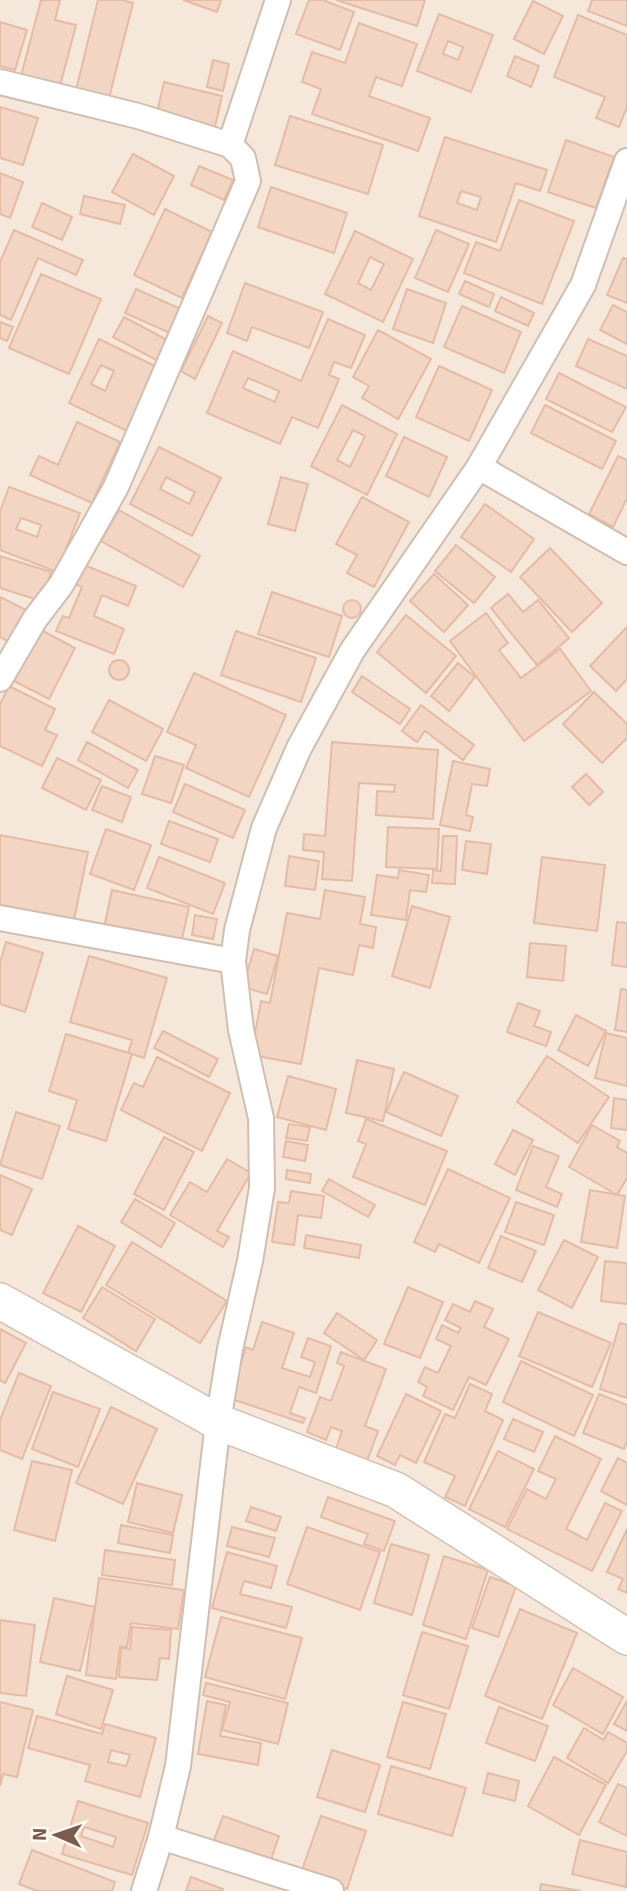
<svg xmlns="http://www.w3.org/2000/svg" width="627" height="1891" viewBox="0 0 627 1891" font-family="Signika,sans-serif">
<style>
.residential{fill:#f5e8da}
.building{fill:#f3d5c3;stroke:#e6bba3;stroke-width:2;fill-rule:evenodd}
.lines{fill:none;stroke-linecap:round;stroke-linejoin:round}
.street-casing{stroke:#d1beb0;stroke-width:28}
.secondary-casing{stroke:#d6c0b0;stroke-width:38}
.street{stroke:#fff;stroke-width:24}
.secondary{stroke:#fff;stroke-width:35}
</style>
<rect width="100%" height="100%" fill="#fdf6ec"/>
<!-- residential -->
<rect class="residential" x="0" y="0" width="627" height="1891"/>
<!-- building -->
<g class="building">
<polygon points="41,0 60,0 55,20 76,25 60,86 21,76"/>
<polygon points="98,0 122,0 133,3 109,98 76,90"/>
<polygon points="183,0 221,0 217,12"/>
<polygon points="309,0 323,0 354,12 340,50 296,34"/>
<polygon points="336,0 425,0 417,26"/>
<polygon points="592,0 627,0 627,26 588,11"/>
<polygon points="533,1 563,16 544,54 514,39"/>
<path d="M439,14L493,35L471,92L417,71ZM448,41L463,47L458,60L443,54Z"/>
<polygon points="578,15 627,35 627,107 619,127 596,118 605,97 554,77"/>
<polygon points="0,22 27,30 15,70 0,66"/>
<polygon points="359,23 417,44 402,86 376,77 369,96 430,118 418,151 312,114 321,89 302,82 312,52 345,63"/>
<polygon points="515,56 539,66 531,87 507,76"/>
<polygon points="213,60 229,64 223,91 207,87"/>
<polygon points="164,82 222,96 214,131 156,117"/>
<polygon points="0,107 38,118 23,165 0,158"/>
<polygon points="290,116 383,145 368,194 275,165"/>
<path d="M445,137L547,170L540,191L516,183L496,242L419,216ZM461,191L481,197L477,210L457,203Z"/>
<polygon points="566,140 614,157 596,208 548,192"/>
<polygon points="133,154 174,176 154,215 112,192"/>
<polygon points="199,166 233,180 224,200 191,185"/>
<polygon points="0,173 23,182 10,218 0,214"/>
<polygon points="271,187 347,213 334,253 258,227"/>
<polygon points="84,196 125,205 120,224 80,214"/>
<polygon points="519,200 574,221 542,304 464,273 476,242 500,251"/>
<polygon points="42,203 72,217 62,240 32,227"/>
<polygon points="165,209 212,232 182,298 134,275"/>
<polygon points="14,230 83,260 76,275 38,258 11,320 0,315 0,262"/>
<polygon points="436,230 469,244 448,292 415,278"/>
<path d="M355,231L413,259L383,322L325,294ZM370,257L384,264L371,290L358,283Z"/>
<polygon points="623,258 627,259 627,303 607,295"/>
<polygon points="41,274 101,299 69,374 9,348"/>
<polygon points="465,281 494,294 489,307 459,294"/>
<polygon points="245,283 323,312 309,348 252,327 247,341 227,333"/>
<polygon points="136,289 183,310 172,334 125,313"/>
<polygon points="407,289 446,303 433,343 393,329"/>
<polygon points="501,297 534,313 528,326 495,311"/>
<polygon points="613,305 627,312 627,344 600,330"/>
<polygon points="462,306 521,332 504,373 444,347"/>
<polygon points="208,316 222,323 195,379 181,371"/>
<polygon points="124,317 169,341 158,361 113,337"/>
<path d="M328,319L365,335L351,368L334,362L329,375L339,379L318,428L292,417L280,444L207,413L233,351L301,381ZM248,378L279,391L275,402L243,388Z"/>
<polygon points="0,322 13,327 7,341 0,338"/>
<polygon points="378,330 431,359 398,419 362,398 369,386 353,377"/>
<path d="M99,339L157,367L127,431L69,403ZM101,365L114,371L105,391L91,384Z"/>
<polygon points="588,339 627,356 627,389 576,366"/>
<polygon points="439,366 492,390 469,441 416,417"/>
<polygon points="559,373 626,407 612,432 546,399"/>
<path d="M342,405L397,434L367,495L311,466ZM353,430L365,436L350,467L337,460Z"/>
<polygon points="545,405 616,441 602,469 531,433"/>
<polygon points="77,422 120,442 92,503 30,475 39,456 58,465"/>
<polygon points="404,437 447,457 429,497 386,476"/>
<path d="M159,447L221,478L192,536L130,504ZM166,477L195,492L189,504L160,489Z"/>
<polygon points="618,456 627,460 627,498 613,527 589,514"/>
<polygon points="281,477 308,484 295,531 268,524"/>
<path d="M9,487L80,513L57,572L0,550V512ZM21,518L41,525L37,537L16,529Z"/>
<polygon points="362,497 409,522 374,587 347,573 357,555 336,544"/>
<polygon points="485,504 534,539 511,572 461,537"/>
<polygon points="119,510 200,556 183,587 101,541"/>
<polygon points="456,545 495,577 474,603 435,571"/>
<polygon points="550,548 602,603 572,632 520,577"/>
<polygon points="0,556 51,572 41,601 0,588"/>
<polygon points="82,564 136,586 128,606 102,595 94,616 124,629 114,654 56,631 63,616 69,618 82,587 74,584"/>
<polygon points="434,574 468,605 444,632 410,601"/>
<polygon points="272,592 342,616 329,657 258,634"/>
<polygon points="508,594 523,612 538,600 569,638 537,665 491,608"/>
<polygon points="0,597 26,610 9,642 0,637"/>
<circle cx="352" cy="609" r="9"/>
<polygon points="486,613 508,643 499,650 521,678 560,649 591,691 524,741 450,641"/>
<polygon points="406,615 456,656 426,693 377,652"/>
<polygon points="627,627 627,679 616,691 590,666"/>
<polygon points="39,629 75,648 49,699 12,680"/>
<polygon points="236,631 316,658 301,702 221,675"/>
<circle cx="119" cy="670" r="10"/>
<polygon points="458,663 475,677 449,711 431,696"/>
<polygon points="194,673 286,715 249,797 186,768 196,745 167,732"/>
<polygon points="362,676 410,709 400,724 352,692"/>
<polygon points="9,686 55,709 45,730 57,735 42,766 0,746 0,704"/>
<polygon points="594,692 627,724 627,738 602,763 563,724"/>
<polygon points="109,700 163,729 146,761 92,732"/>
<polygon points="421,705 474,745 463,760 425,731 417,742 402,731"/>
<polygon points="87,742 138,770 128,788 78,760"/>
<polygon points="332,742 438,750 433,819 376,815 377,791 394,792 395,785 359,783 352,881 322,879 324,852 303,850 304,834 325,836"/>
<polygon points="155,756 184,765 171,803 142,794"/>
<polygon points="57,758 101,780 86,810 42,788"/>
<polygon points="453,761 490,769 487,786 472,784 466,815 473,817 470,831 440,825"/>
<polygon points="586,774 603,792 589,805 572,787"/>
<polygon points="185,784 245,810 233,838 173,812"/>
<polygon points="102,786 131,797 122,822 92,810"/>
<polygon points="169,821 218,839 210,862 161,844"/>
<polygon points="388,827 439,829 437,869 386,867"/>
<polygon points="106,829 151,845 134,890 90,874"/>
<polygon points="0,835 88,852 73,924 0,910"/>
<polygon points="443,836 457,836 455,884 432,883 433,870 441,871"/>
<polygon points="466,841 491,844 487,874 462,870"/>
<polygon points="289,856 319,861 315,890 285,886"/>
<polygon points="159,857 225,883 213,914 147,888"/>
<polygon points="542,857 605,865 597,931 534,923"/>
<polygon points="399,870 429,875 426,892 410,890 406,920 371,915 377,875 398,878"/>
<polygon points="112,890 189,907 180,949 103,933"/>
<polygon points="325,890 365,897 360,924 376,927 373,948 359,945 353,975 319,968 301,1064 251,1055 261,1001 270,1003 287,913 320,919"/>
<polygon points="412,906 450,917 430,988 392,976"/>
<polygon points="195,915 217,919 213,939 192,935"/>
<polygon points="617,922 627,923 627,967 612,965"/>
<polygon points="6,942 43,953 25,1012 0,1004 0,963"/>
<polygon points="530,943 566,946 563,981 527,977"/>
<polygon points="254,949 278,956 267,994 243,987"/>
<polygon points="89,956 167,978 144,1058 128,1053 132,1040 70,1022"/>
<polygon points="621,989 627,990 627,1032 615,1030"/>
<polygon points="518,1003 540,1011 534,1026 551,1032 546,1046 507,1032"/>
<polygon points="576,1015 606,1031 588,1066 558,1050"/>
<polygon points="163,1031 218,1059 209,1077 154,1048"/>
<polygon points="606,1033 627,1038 627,1086 595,1078"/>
<polygon points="66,1034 132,1054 106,1141 68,1129 77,1100 49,1091"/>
<polygon points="547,1056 609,1097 578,1143 517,1102"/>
<polygon points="157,1057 230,1093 202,1151 121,1110 134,1083 143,1087"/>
<polygon points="357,1060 394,1069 383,1121 346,1113"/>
<polygon points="404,1072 458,1096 441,1136 386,1112"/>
<polygon points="288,1076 336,1089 326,1130 277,1117"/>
<polygon points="614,1098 627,1100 627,1130 611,1128"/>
<polygon points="16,1112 60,1126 42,1179 0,1165"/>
<polygon points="366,1119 447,1151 425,1205 353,1177 366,1144 358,1141"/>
<polygon points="289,1124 310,1127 307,1141 286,1138"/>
<polygon points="592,1125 620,1141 617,1147 627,1153 627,1178 617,1195 569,1167"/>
<polygon points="513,1130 533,1140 515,1175 495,1164"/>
<polygon points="164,1137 194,1152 164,1210 134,1194"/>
<polygon points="286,1141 308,1145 305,1161 283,1157"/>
<polygon points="533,1146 559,1156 546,1187 562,1194 557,1207 516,1190"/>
<polygon points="227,1159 251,1173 217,1231 229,1237 223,1247 170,1215 190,1182 207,1192"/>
<polygon points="448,1169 510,1198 479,1263 439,1244 435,1252 414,1242"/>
<polygon points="287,1170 311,1174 310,1183 286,1179"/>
<polygon points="0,1175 32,1189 12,1235 0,1230"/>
<polygon points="329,1179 375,1205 368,1217 322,1191"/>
<polygon points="590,1190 625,1196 617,1248 581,1242"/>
<polygon points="291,1191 324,1196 321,1218 298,1215 294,1245 272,1242 278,1202 289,1203"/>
<polygon points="135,1199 175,1223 161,1247 121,1222"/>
<polygon points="516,1202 554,1215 544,1245 505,1232"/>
<polygon points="78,1226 115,1246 81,1312 43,1293"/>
<polygon points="306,1235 361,1245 359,1258 304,1248"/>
<polygon points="501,1236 536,1251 522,1282 488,1268"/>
<polygon points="564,1240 598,1257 572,1308 538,1290"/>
<polygon points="132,1242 227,1301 200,1343 106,1285"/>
<polygon points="605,1261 627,1263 627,1304 601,1301"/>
<polygon points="102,1287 155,1319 136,1351 83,1318"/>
<polygon points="408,1287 443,1302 420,1358 384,1344"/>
<polygon points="475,1301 493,1309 484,1327 509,1339 486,1385 469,1377 453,1410 423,1396 427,1387 418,1382 425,1367 438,1373 451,1346 436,1339 442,1325 458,1333 461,1328 445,1320 453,1304 470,1312"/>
<polygon points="538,1312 611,1343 592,1387 519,1356"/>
<polygon points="337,1313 377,1340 364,1360 324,1333"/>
<polygon points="262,1322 294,1333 282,1368 310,1377 315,1362 301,1357 308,1338 331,1346 316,1393 299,1387 290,1413 305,1418 303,1423 229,1398 246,1347 253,1350"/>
<polygon points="620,1323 627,1325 627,1398 600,1389"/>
<polygon points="0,1329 26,1343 5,1383 0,1380"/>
<polygon points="341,1352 386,1369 365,1426 378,1431 367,1461 336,1449 342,1431 331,1427 326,1440 307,1432 320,1397 331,1401 344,1366 337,1363"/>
<polygon points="521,1361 593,1395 574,1436 503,1402"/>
<polygon points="19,1373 51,1386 22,1459 0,1450 0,1420"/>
<polygon points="470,1384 492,1394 485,1411 503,1420 465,1506 445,1497 455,1476 424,1462 445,1414 455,1418"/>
<polygon points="53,1392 100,1409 78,1467 32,1449"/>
<polygon points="406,1394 441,1411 416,1463 400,1455 395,1465 377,1456"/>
<polygon points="599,1394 627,1405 627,1441 624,1449 583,1433"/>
<polygon points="111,1407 157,1429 123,1504 76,1483"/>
<polygon points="513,1419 543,1432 534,1452 504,1439"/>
<polygon points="555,1436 601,1459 566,1529 587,1540 605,1503 622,1511 592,1571 507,1529 527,1489 546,1499 556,1479 538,1471"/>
<polygon points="498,1451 534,1469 505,1527 469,1509"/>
<polygon points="618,1458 627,1463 627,1505 601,1491"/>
<polygon points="32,1461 72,1470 55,1541 14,1530"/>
<polygon points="137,1483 182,1495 173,1533 128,1522"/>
<polygon points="328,1497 395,1521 384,1551 364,1544 368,1534 321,1517"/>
<polygon points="251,1507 281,1517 276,1531 246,1521"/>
<polygon points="121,1525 173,1535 170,1553 118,1543"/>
<polygon points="232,1527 275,1538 269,1557 227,1546"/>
<polygon points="307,1527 380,1552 360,1610 287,1584"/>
<polygon points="627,1529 627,1593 618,1589 623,1579 607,1572"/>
<polygon points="391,1544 429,1555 412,1615 374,1603"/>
<polygon points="105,1550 175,1560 172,1585 102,1575"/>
<polygon points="227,1552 277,1566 271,1588 244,1581 240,1594 292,1607 286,1628 212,1608"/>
<polygon points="444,1556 488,1570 466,1639 423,1625"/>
<polygon points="490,1577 516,1586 498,1637 472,1628"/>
<polygon points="99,1578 184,1590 178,1629 131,1623 127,1647 120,1647 116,1679 86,1675"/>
<polygon points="54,1598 95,1607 80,1671 40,1662"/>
<polygon points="520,1609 577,1633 542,1719 485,1696"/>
<polygon points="221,1617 302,1638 285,1699 205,1677"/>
<polygon points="0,1620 35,1625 26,1696 0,1693"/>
<polygon points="132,1627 171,1630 169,1659 160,1658 157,1680 119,1677 121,1648 130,1649"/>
<polygon points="422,1632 468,1646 449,1709 403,1695"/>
<polygon points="573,1668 623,1697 603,1734 553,1705"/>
<polygon points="67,1676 113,1690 101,1729 56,1714"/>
<polygon points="206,1683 288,1703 278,1744 222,1730 230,1702 203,1695"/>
<polygon points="207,1701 226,1705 220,1736 261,1743 258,1765 198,1754"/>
<polygon points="627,1701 627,1731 614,1724"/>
<polygon points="0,1702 33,1710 17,1777 3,1774 0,1786"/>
<polygon points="403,1702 446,1714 430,1769 387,1757"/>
<polygon points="499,1707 548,1726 535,1761 486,1743"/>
<path d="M37,1716L102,1734L105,1724L156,1738L140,1797L85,1781L90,1765L28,1748ZM111,1750L130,1755L126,1766L108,1762Z"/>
<polygon points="584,1728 604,1740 608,1732 627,1743 627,1751 608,1783 567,1758"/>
<polygon points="332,1750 380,1765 365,1812 317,1797"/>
<polygon points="554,1757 606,1785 579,1835 528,1806"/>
<polygon points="391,1766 466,1788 452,1836 378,1814"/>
<polygon points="488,1773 519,1781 515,1801 483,1793"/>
<polygon points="618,1784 627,1788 627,1836 599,1822"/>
<path d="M78,1801L148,1823L132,1875L62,1854ZM84,1827L116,1837L113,1847L81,1836Z"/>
<polygon points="223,1816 279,1836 269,1865 212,1846"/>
<polygon points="321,1816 366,1831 347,1889 301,1873"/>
<polygon points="580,1840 627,1852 626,1887 572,1874"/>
<polygon points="32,1850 115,1882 112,1891 37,1891 19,1884"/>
<polygon points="191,1877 223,1889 222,1891 186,1891"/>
<polygon points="541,1884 581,1891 540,1891"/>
</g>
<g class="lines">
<defs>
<g id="street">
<polyline points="0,82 138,116 230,145 243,158 248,181 116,487 61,585 35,619 0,679"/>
<polyline points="230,145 278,0"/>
<polyline points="479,467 627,552"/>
<polyline points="0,918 233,961"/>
<polyline points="161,1837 331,1891"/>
<polyline points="144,1891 161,1837 178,1766 218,1422 230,1349 250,1261 262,1188 261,1118 241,1030 233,961 237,930 264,828 299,748 352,651 479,467 583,285 627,161"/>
</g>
<polyline id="secondary" points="0,1301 218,1422 396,1490 627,1637"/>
</defs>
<!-- street casing -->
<use href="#street" class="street-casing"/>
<!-- secondary casing -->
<use href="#secondary" class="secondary-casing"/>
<!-- street -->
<use href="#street" class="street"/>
<!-- secondary -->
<use href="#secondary" class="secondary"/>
</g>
<!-- north arrow -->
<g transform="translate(56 1835) rotate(272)" stroke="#fffaf3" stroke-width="5" paint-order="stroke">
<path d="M0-5L12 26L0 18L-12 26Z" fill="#7a5c4d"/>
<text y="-10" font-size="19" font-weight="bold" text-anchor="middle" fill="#7a5c4d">N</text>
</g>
</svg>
